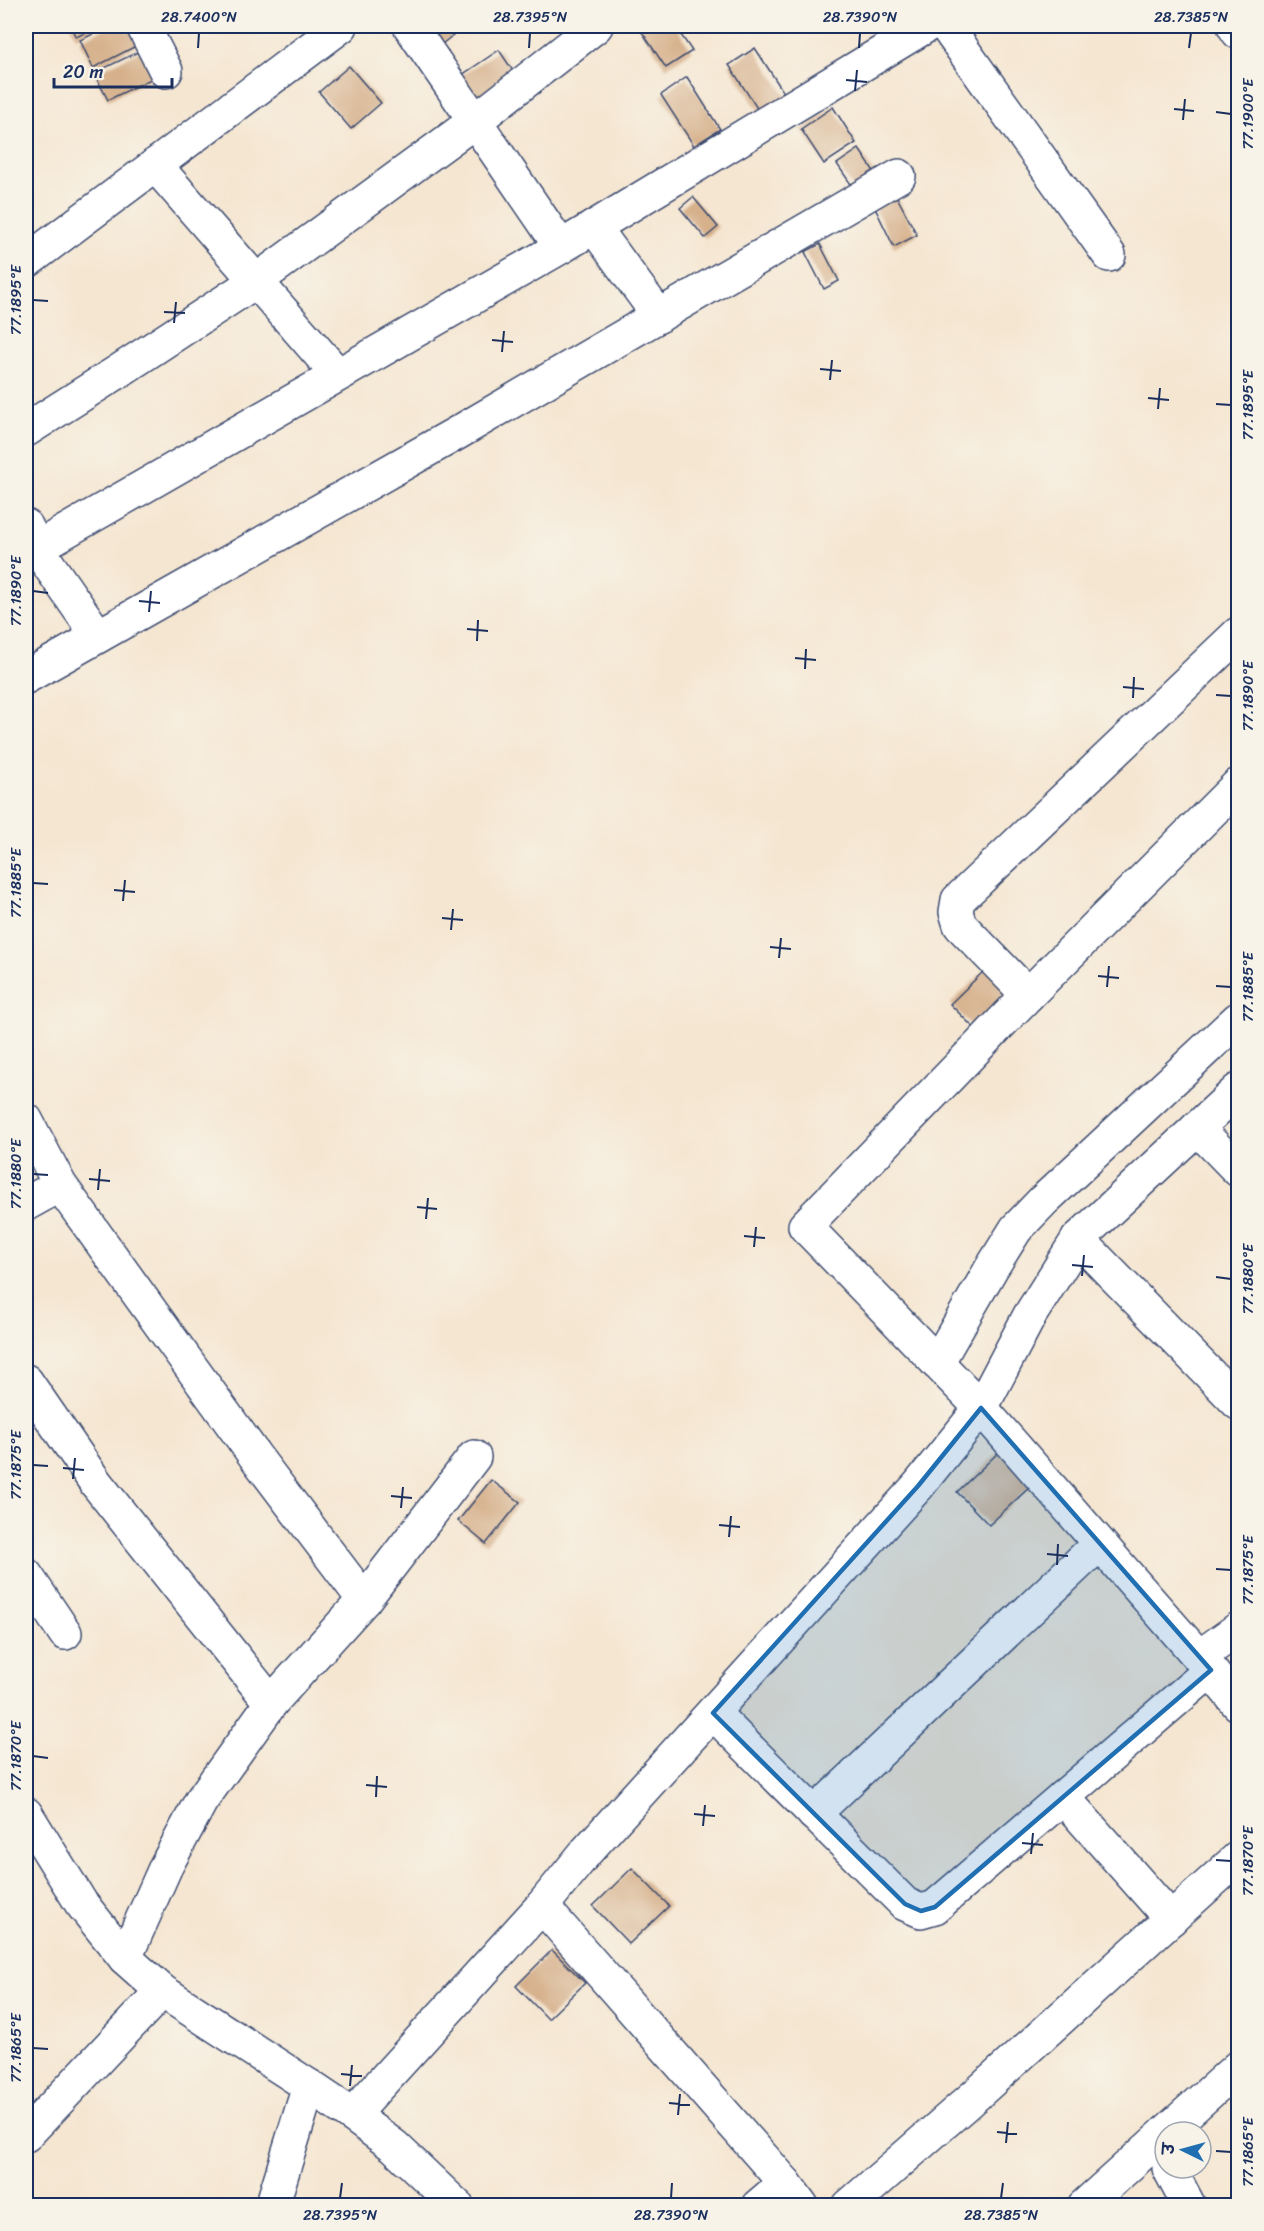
<svg xmlns="http://www.w3.org/2000/svg" width="1264" height="2231" viewBox="0 0 1264 2231" font-family="Sriracha,'Playpen Sans Deva',sans-serif">
<style>
.building{fill:#d6b08b}
.lines{fill:none;stroke-linecap:round;stroke-linejoin:round}
.minor-casing{stroke:#3c4a6f;stroke-width:36}
.minor{stroke:#fff;stroke-width:33}
.marked{fill:#1f6fb2;fill-opacity:0.2;stroke:#1f6fb2;stroke-width:4.5;stroke-linejoin:round}
.ticks{fill:none;stroke:#1b2f5e;stroke-width:2}
.neatline{fill:none;stroke:#1b2f5e;stroke-width:2}
.ticks-label{font-size:15px;text-anchor:middle;fill:#1b2f5e}
</style>
<rect width="100%" height="100%" fill="#f7f3e8"/>
<filter id="ink" filterUnits="userSpaceOnUse"><feTurbulence type="fractalNoise" baseFrequency=".0167" numOctaves="2"/><feDisplacementMap in="SourceGraphic" scale="12" xChannelSelector="R" yChannelSelector="G"/><feConvolveMatrix kernelMatrix="1 2 1 2 8 2 1 2 1" color-interpolation-filters="sRGB"/></filter>
<filter id="wash" filterUnits="userSpaceOnUse"><feTurbulence type="fractalNoise" baseFrequency=".008" numOctaves="4" result="noise"/><feDisplacementMap in="SourceGraphic" scale="24" xChannelSelector="R" yChannelSelector="G"/><feGaussianBlur stdDeviation="1.35" result="paint"/><feColorMatrix in="noise" values="0 0 0 0 0 0 0 0 0 0 0 0 0 0 0 0 0 1.4 0 .05"/><feComposite in="paint" operator="in"/></filter>
<g filter="url(#wash)">
<rect width="100%" height="100%" fill="#f5e6d1"/>
<g id="blocks">
<!-- building -->
<g class="building">
<polygon points="70,26 100,26 76,37"/>
<polygon points="110,26 134,26 142,43 93,68 80,40"/>
<polygon points="427,26 464,26 442,44"/>
<polygon points="638,26 675,26 692,51 666,68"/>
<polygon points="755,48 788,99 762,116 729,65"/>
<polygon points="144,49 157,76 108,100 94,73"/>
<polygon points="499,50 521,83 478,111 456,79"/>
<polygon points="349,66 381,103 351,129 319,92"/>
<polygon points="687,77 720,129 694,146 661,95"/>
<polygon points="833,107 856,143 824,164 801,129"/>
<polygon points="859,149 881,182 859,196 837,164"/>
<polygon points="693,197 718,227 705,238 680,208"/>
<polygon points="897,197 917,235 894,247 875,208"/>
<polygon points="820,244 839,281 824,289 805,252"/>
<polygon points="987,968 1014,995 978,1032 950,1004"/>
<polygon points="1001,1450 1033,1484 989,1525 957,1492"/>
<polygon points="491,1480 520,1502 486,1544 458,1521"/>
<polygon points="632,1868 669,1906 629,1944 593,1906"/>
<polygon points="552,1950 585,1983 548,2019 516,1986"/>
</g>
</g>
</g>
<g filter="url(#ink)">
<use href="#blocks" fill-opacity="0" stroke="#3c4a6f" stroke-width="1.5"/>
<g class="lines">
<defs>
<g id="minor">
<polyline points="143,26 166,71"/>
<polyline points="410,26 561,247"/>
<polyline points="946,26 1109,255"/>
<polyline points="1234,26 1238,32"/>
<polyline points="155,165 337,374"/>
<polyline points="594,227 659,316"/>
<polyline points="26,262 341,26"/>
<polyline points="26,430 116,373 256,281 475,121 596,26"/>
<polyline points="26,526 37,548 98,636"/>
<polyline points="26,554 561,247 926,26"/>
<polyline points="26,677 459,432 899,176"/>
<polyline points="1238,785 1028,995 805,1226 981,1408 1199,1657 1238,1629"/>
<polyline points="1028,995 960,925 956,912 958,900 1238,634"/>
<polyline points="26,1120 60,1185 255,1456 364,1600"/>
<polyline points="1197,1128 1238,1170"/>
<polyline points="26,1204 60,1185"/>
<polyline points="1078,1239 1238,1403"/>
<polyline points="937,1363 991,1269 1016,1229 1043,1201 1238,1019"/>
<polyline points="26,1381 96,1483 271,1703"/>
<polyline points="26,1575 65,1633"/>
<polyline points="1199,1657 1238,1704"/>
<polyline points="713,1713 905,1904 921,1911 935,1907 1211,1670"/>
<polyline points="1063,1797 1171,1919"/>
<polyline points="26,1814 81,1903 125,1958 162,1991 309,2086"/>
<polyline points="814,1814 1099,1544"/>
<polyline points="542,1906 785,2183 802,2206"/>
<polyline points="125,1958 166,1866 201,1801 271,1703 364,1600 474,1457"/>
<polyline points="352,2115 394,2146 457,2206"/>
<polyline points="1166,2132 1238,2067"/>
<polyline points="26,2135 162,1991"/>
<polyline points="1169,2168 1189,2206"/>
<polyline points="272,2206 309,2086 352,2115 542,1906 586,1852 918,1486 981,1408 1030,1315 1078,1239 1238,1090"/>
<polyline points="758,2206 785,2183"/>
<polyline points="849,2206 978,2093 1238,1858"/>
<polyline points="1084,2206 1165,2133"/>
</g>
</defs>
<!-- minor casing -->
<use href="#minor" class="minor-casing"/>
<!-- minor -->
<use href="#minor" class="minor"/>
</g>
</g>
<!-- marked area -->
<path class="marked" d="M981,1408L1211,1670L935,1907L921,1911L905,1904L713,1713L918,1486Z"/>
<!-- ticks -->
<path class="ticks" d="M198,48L199,33M529,48L530,33M859,48L860,33M1189,48L1191,33M846,80L867,82M855,91L857,70M1174,109L1194,111M1216,112L1231,114M1183,120L1185,99M33,300L48,301M164,312L185,313M174,323L176,302M492,340L513,342M502,352L504,331M820,369L841,371M830,380L832,360M1148,398L1169,400M1216,404L1231,405M1158,409L1160,388M33,591L48,593M139,601L160,603M149,612L151,591M467,629L488,631M477,641L478,620M795,658L816,660M805,669L806,649M1123,687L1144,689M1216,695L1231,696M1133,698L1134,677M33,883L48,884M114,890L135,892M123,901L125,880M442,918L463,920M451,930L453,909M770,947L791,949M779,958L781,938M1098,976L1119,978M1216,986L1231,987M1107,987L1109,966M33,1174L48,1175M89,1179L110,1181M98,1190L100,1169M417,1207L437,1209M426,1219L428,1198M744,1236L765,1238M754,1247L756,1227M1072,1265L1093,1267M1082,1276L1084,1255M1216,1277L1231,1279M33,1465L48,1466M63,1468L84,1470M73,1479L75,1458M391,1496L412,1498M401,1508L403,1487M719,1525L740,1527M729,1537L731,1516M1047,1554L1068,1556M1057,1565L1058,1544M1216,1569L1231,1570M33,1756L48,1758M366,1785L387,1787M376,1797L377,1776M694,1814L715,1816M703,1826L705,1805M1022,1843L1043,1845M1031,1854L1033,1833M1216,1860L1231,1861M33,2048L48,2049M341,2074L362,2076M350,2086L352,2065M669,2103L690,2105M678,2115L680,2094M997,2132L1017,2134M1006,2143L1008,2122M1216,2151L1231,2152M340,2198L342,2183M671,2198L672,2183M1001,2198L1003,2183"/>
<!-- margin -->
<rect width="1264" height="2231" fill="none" stroke="#f7f3e8" stroke-width="66"/>
<!-- north arrow -->
<g transform="translate(1183 2150) rotate(275)"><circle r="28" fill="#f7f3e8" stroke="#9fa5b1" stroke-width="1.5"/>
<path d="M0-4.5L10 22L0 15L-10 22Z" fill="#1f6fb2"/>
<text y="-9" font-size="16" font-weight="bold" text-anchor="middle" fill="#1b2f5e">उ</text>
</g>
<!-- scale -->
<path d="M54 78v9h118v-9" fill="none" stroke="#1b2f5e" stroke-width="3"/>
<text x="63" y="78" font-size="18" fill="#1b2f5e" stroke="#f7f3e8" stroke-width="4.5" paint-order="stroke">20 m</text>
<rect x="33" y="33" width="1198" height="2165" class="neatline"/>
<g class="ticks-label">
<text x="199" y="22">28.7400°N</text>
<text x="530" y="22">28.7395°N</text>
<text x="860" y="22">28.7390°N</text>
<text x="1191" y="22">28.7385°N</text>
<text transform="translate(1248 114) rotate(-90)" y="5">77.1900°E</text>
<text transform="translate(16 300) rotate(-90)" y="5">77.1895°E</text>
<text transform="translate(1248 405) rotate(-90)" y="5">77.1895°E</text>
<text transform="translate(16 591) rotate(-90)" y="5">77.1890°E</text>
<text transform="translate(1248 696) rotate(-90)" y="5">77.1890°E</text>
<text transform="translate(16 883) rotate(-90)" y="5">77.1885°E</text>
<text transform="translate(1248 987) rotate(-90)" y="5">77.1885°E</text>
<text transform="translate(16 1174) rotate(-90)" y="5">77.1880°E</text>
<text transform="translate(1248 1279) rotate(-90)" y="5">77.1880°E</text>
<text transform="translate(16 1465) rotate(-90)" y="5">77.1875°E</text>
<text transform="translate(1248 1570) rotate(-90)" y="5">77.1875°E</text>
<text transform="translate(16 1756) rotate(-90)" y="5">77.1870°E</text>
<text transform="translate(1248 1861) rotate(-90)" y="5">77.1870°E</text>
<text transform="translate(16 2048) rotate(-90)" y="5">77.1865°E</text>
<text transform="translate(1248 2152) rotate(-90)" y="5">77.1865°E</text>
<text x="340" y="2220">28.7395°N</text>
<text x="671" y="2220">28.7390°N</text>
<text x="1001" y="2220">28.7385°N</text>
</g>
</svg>
